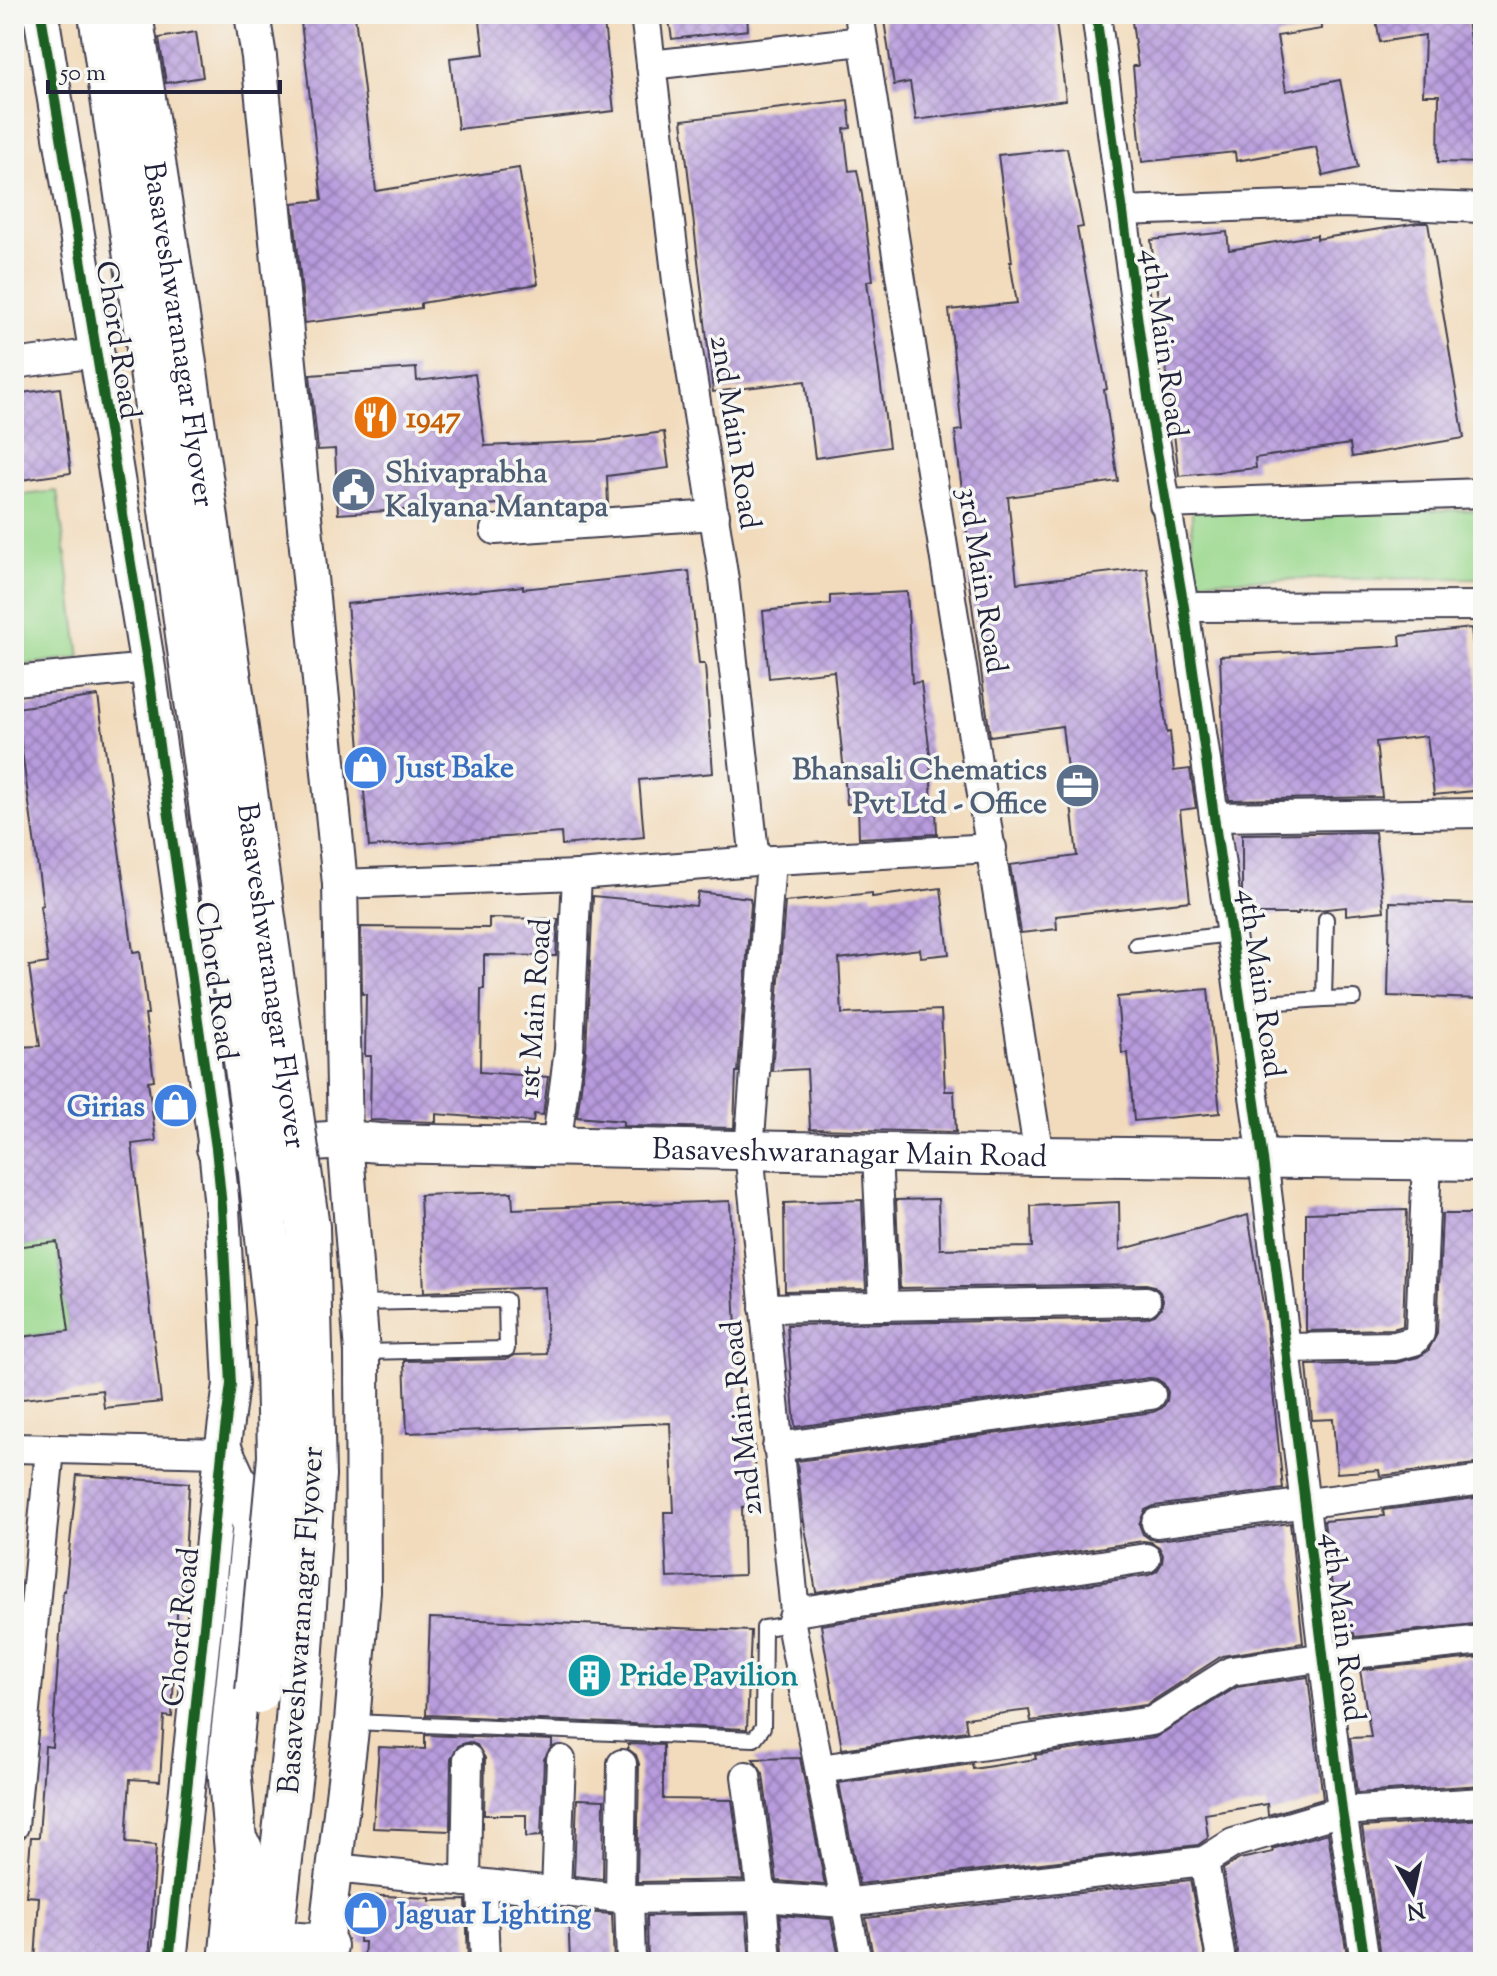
<svg xmlns="http://www.w3.org/2000/svg" width="1497" height="1976" viewBox="0 0 1497 1976" font-family="'Sorts Mill Goudy',serif">
<style>
.green{fill:#9ad88c;stroke:#5e7d64;stroke-width:2}
.building{fill:url(#building-cross-hatch)}
.lines{fill:none;stroke-linecap:round;stroke-linejoin:round}
.service-casing{stroke:#413e4e;stroke-width:18}
.minor-casing{stroke:#413e4e;stroke-width:32}
.tertiary-casing{stroke:#413e4e;stroke-width:38}
.secondary-casing{stroke:#413e4e;stroke-width:42}
.primary-casing{stroke:#413e4e;stroke-width:46}
.service{stroke:#fff;stroke-width:14}
.minor{stroke:#fff;stroke-width:28}
.tertiary{stroke:#fff;stroke-width:34}
.secondary{stroke:#fff;stroke-width:38}
.primary{stroke:#fff;stroke-width:42}
.primary-bridge-casing{stroke:#413e4e;stroke-width:46;stroke-linecap:butt}
.primary-bridge{stroke:#fff;stroke-width:42}
.cycleway-casing{stroke:#f6f6f2;stroke-width:15}
.cycleway{stroke:#1b5e20;stroke-width:10}
.labels{text-anchor:middle;stroke-width:7;stroke-linejoin:round;paint-order:stroke}
.street-label{font-size:30px;fill:#22223b;stroke:#f6f6f2}
.food-label{font-size:30px;font-weight:bold;fill:#c56008;stroke:#f6f6f2;text-anchor:start}
.service-label{font-size:30px;font-weight:bold;fill:#4e5e75;stroke:#f6f6f2;text-anchor:start}
.shop-label{font-size:30px;font-weight:bold;fill:#366cbe;stroke:#f6f6f2;text-anchor:start}
.culture-label{font-size:30px;font-weight:bold;fill:#0d838f;stroke:#f6f6f2;text-anchor:start}
</style>
<defs>
<pattern id="building-cross-hatch" width="8" height="8" patternUnits="userSpaceOnUse" patternTransform="scale(2)"><rect width="8" height="8" fill="#b89bdd"/><path d="M0 0l8 8M0 8l8-8" fill="none" stroke="#957eb4"/></pattern>
</defs>
<rect width="100%" height="100%" fill="#f6f6f2"/>
<filter id="ink" filterUnits="userSpaceOnUse"><feTurbulence type="fractalNoise" baseFrequency=".0125" numOctaves="2"/><feDisplacementMap in="SourceGraphic" scale="16" xChannelSelector="R" yChannelSelector="G"/><feConvolveMatrix kernelMatrix="1 2 1 2 8 2 1 2 1" color-interpolation-filters="sRGB"/></filter>
<filter id="wash" filterUnits="userSpaceOnUse"><feTurbulence type="fractalNoise" baseFrequency=".006" numOctaves="4" result="noise"/><feDisplacementMap in="SourceGraphic" scale="32" xChannelSelector="R" yChannelSelector="G"/><feGaussianBlur stdDeviation="1.8" result="paint"/><feColorMatrix in="noise" values="0 0 0 0 0 0 0 0 0 0 0 0 0 0 0 0 0 1.4 0 .05"/><feComposite in="paint" operator="in"/></filter>
<g filter="url(#wash)">
<rect width="100%" height="100%" fill="#f2dbbc"/>
<!-- green -->
<g class="green">
<polygon points="57,491 80,657 14,666 14,496"/>
<polygon points="1483,510 1483,578 1192,580 1192,511"/>
<polygon points="57,1242 69,1331 20,1337 14,1290 14,1247"/>
</g>
<g id="blocks">
<!-- building -->
<g class="building">
<polygon points="479,14 603,14 614,111 458,129 450,58 484,54"/>
<polygon points="668,14 747,14 748,30 672,39"/>
<polygon points="883,14 1055,14 1066,100 916,120 910,82 894,85"/>
<polygon points="1131,14 1321,14 1322,29 1277,36 1286,91 1340,80 1358,168 1323,176 1316,147 1236,161 1235,152 1142,162 1133,66 1138,66"/>
<polygon points="1375,14 1466,14 1472,53 1483,53 1483,163 1438,162 1439,95 1423,95 1425,35 1380,42"/>
<polygon points="355,16 376,191 519,168 538,284 421,303 421,308 305,323 293,203 322,200 301,22"/>
<polygon points="196,32 203,77 166,83 159,38"/>
<polygon points="848,100 851,128 844,129 849,171 857,170 862,195 873,280 867,281 889,447 815,458 805,381 713,392 682,120"/>
<polygon points="1067,148 1083,227 1077,228 1107,389 1104,390 1118,481 1008,497 1017,583 1147,568 1167,733 1170,732 1174,771 1190,769 1196,808 1180,810 1190,901 1056,916 1057,929 1021,933 1010,865 1077,856 1062,726 990,736 968,576 972,575 955,431 962,430 949,310 1017,303 1010,262 1012,262 998,155"/>
<polygon points="1418,223 1428,223 1464,438 1352,457 1350,444 1255,458 1256,468 1179,476 1151,240 1227,232 1229,250 1317,235 1317,239"/>
<polygon points="416,368 417,381 475,374 485,446 599,441 664,432 669,468 607,476 608,505 516,512 516,503 338,514 335,449 318,450 310,375"/>
<polygon points="60,388 71,473 14,481 14,394"/>
<polygon points="689,571 699,664 705,664 713,773 639,780 644,837 562,845 561,833 369,847 347,604 523,586 523,589"/>
<polygon points="907,592 912,683 921,682 930,754 932,811 936,811 937,834 859,838 858,803 847,804 834,671 769,678 763,611 830,604 830,596"/>
<polygon points="1471,628 1483,725 1483,790 1434,795 1427,736 1376,742 1382,797 1229,800 1224,765 1220,656 1401,646 1400,636"/>
<polygon points="98,696 133,952 140,951 148,1014 145,1014 154,1080 148,1081 156,1141 132,1144 161,1402 104,1408 102,1390 14,1400 14,1338 69,1331 57,1242 14,1247 14,1047 40,1046 29,966 48,963 40,906 43,905 16,708"/>
<polygon points="1375,832 1384,911 1346,915 1346,907 1298,912 1298,914 1245,914 1242,893 1242,834"/>
<polygon points="941,888 949,954 921,957 920,949 839,959 842,1014 941,1010 945,1091 954,1091 956,1132 810,1129 807,1069 772,1071 785,902 872,893 872,897"/>
<polygon points="698,892 750,898 751,904 738,1072 736,1072 734,1128 623,1126 623,1121 577,1117 586,1051 593,896 696,906"/>
<polygon points="1390,902 1483,904 1483,999 1388,996"/>
<polygon points="489,918 558,919 556,956 484,955 484,989 481,989 480,1072 548,1077 543,1115 534,1114 533,1122 436,1114 436,1122 370,1120 371,1056 365,1056 366,994 362,994 361,927 489,928"/>
<polygon points="1208,989 1220,1113 1134,1121 1128,1053 1122,1053 1117,997"/>
<polygon points="512,1192 513,1209 730,1201 741,1438 754,1437 757,1506 742,1507 744,1575 667,1578 664,1512 674,1512 670,1423 407,1433 404,1361 507,1359 515,1355 547,1354 545,1287 424,1292 420,1195"/>
<polygon points="938,1199 940,1249 1032,1247 1031,1206 1119,1202 1120,1250 1248,1215 1266,1322 1283,1489 1154,1506 1145,1510 1139,1524 1143,1534 1150,1539 1158,1540 1290,1523 1303,1643 1222,1656 1146,1705 1031,1721 1029,1710 965,1718 967,1731 842,1749 821,1625 1149,1575 1157,1571 1162,1563 1163,1555 1159,1547 1151,1542 1143,1541 816,1592 802,1510 797,1461 1153,1412 1162,1408 1167,1401 1168,1392 1164,1384 1157,1379 1149,1378 795,1427 787,1325 1146,1318 1155,1315 1161,1308 1163,1300 1160,1292 1154,1286 1146,1284 900,1288 896,1200"/>
<polygon points="862,1200 866,1289 785,1291 784,1203"/>
<polygon points="1407,1210 1403,1326 1393,1329 1306,1331 1306,1213"/>
<polygon points="1442,1214 1483,1214 1483,1463 1380,1476 1379,1470 1337,1473 1333,1419 1312,1420 1307,1365 1395,1363 1418,1357 1428,1351 1437,1334"/>
<polygon points="77,1475 189,1483 183,1595 178,1594 172,1717 164,1716 160,1781 130,1779 126,1843 156,1845 149,1962 35,1962 39,1897 26,1896 31,1837 39,1837 45,1746 52,1747 63,1591 65,1591"/>
<polygon points="1483,1497 1483,1623 1355,1637 1354,1633 1338,1634 1324,1521 1384,1516 1383,1510"/>
<polygon points="430,1618 751,1631 747,1729 426,1715"/>
<polygon points="1483,1657 1483,1785 1357,1793 1350,1738 1371,1737 1360,1670"/>
<polygon points="1308,1677 1323,1799 1268,1815 1267,1804 1205,1814 1208,1838 1198,1845 859,1884 839,1783 972,1764 973,1769 1036,1759 1035,1755 1154,1738 1237,1687"/>
<polygon points="425,1735 552,1740 552,1746 544,1759 541,1836 526,1837 526,1815 484,1815 485,1758 477,1745 469,1742 459,1745 451,1758 450,1831 373,1828 379,1747 425,1749"/>
<polygon points="628,1744 663,1745 663,1799 732,1800 743,1880 637,1882 639,1764 636,1755 628,1749"/>
<polygon points="800,1758 825,1885 777,1881 763,1774 753,1759"/>
<polygon points="577,1799 604,1800 603,1879 574,1876"/>
<polygon points="1483,1819 1483,1962 1382,1962 1362,1827"/>
<polygon points="1328,1833 1348,1962 1235,1962 1237,1951 1223,1869 1240,1859 1273,1852 1272,1849"/>
<polygon points="1190,1880 1206,1962 874,1962 866,1918"/>
<polygon points="361,1895 430,1898 430,1901 466,1900 468,1962 364,1962 365,1942 359,1942"/>
<polygon points="568,1911 612,1914 614,1962 570,1962"/>
<polygon points="746,1914 750,1962 648,1962 647,1916"/>
<polygon points="780,1915 831,1919 840,1962 784,1962"/>
</g>
</g>
</g>
<g filter="url(#ink)">
<use href="#blocks" fill-opacity="0" stroke="#413e4e" stroke-width="2"/>
<g class="lines">
<defs>
<g id="service">
<polyline points="1136,945 1231,934"/>
<polyline points="1239,991 1264,1003 1324,999 1326,919"/>
<polyline points="1324,999 1354,998"/>
<polyline points="359,1303 506,1300 507,1349 362,1352"/>
<polyline points="353,1722 754,1739 763,1727 764,1628 791,1624"/>
</g>
<g id="minor">
<polyline points="645,14 677,281 724,580 755,861"/>
<polyline points="859,14 1039,1156"/>
<polyline points="1096,14 1150,411 1184,607 1263,1159 1342,1811 1365,1962"/>
<polyline points="651,65 862,41"/>
<polyline points="1123,211 1341,203 1483,208"/>
<polyline points="14,364 96,353"/>
<polyline points="1164,504 1483,493"/>
<polyline points="495,530 715,515"/>
<polyline points="1184,607 1483,606"/>
<polyline points="14,681 148,668"/>
<polyline points="1214,817 1483,813"/>
<polyline points="771,861 749,1151 795,1612 791,1624 857,1962"/>
<polyline points="340,884 577,875 755,861 992,848"/>
<polyline points="556,1147 569,1050 577,875"/>
<polyline points="877,1153 884,1306"/>
<polyline points="764,1308 1146,1301"/>
<polyline points="1287,1348 1395,1346 1414,1341 1420,1333 1427,1160"/>
<polyline points="777,1447 1151,1395"/>
<polyline points="14,1448 222,1453"/>
<polyline points="1156,1523 1483,1480"/>
<polyline points="795,1612 1146,1558"/>
<polyline points="820,1769 1152,1721 1231,1671 1325,1657 1483,1640"/>
<polyline points="746,1776 762,1897 767,1962"/>
<polyline points="14,1826 50,1449"/>
<polyline points="1204,1861 1220,1954"/>
<polyline points="335,1868 629,1899 762,1897 844,1903 1204,1861 1233,1843 1342,1811 1483,1802"/>
<polyline points="466,1882 468,1759"/>
<polyline points="482,1884 485,1962"/>
<polyline points="556,1892 561,1760"/>
<polyline points="620,1898 622,1764"/>
<polyline points="629,1899 631,1962"/>
</g>
<g id="tertiary">
<polyline points="41,14 148,668 216,1148 222,1207 231,1384 222,1453 169,1962"/>
<polyline points="252,14 259,57 340,884 345,1140 362,1352 363,1591 352,1722 323,1962"/>
</g>
<g id="secondary">
<path id="s1" d="M216,1148L345,1140L379,1143L1039,1156L1483,1161"/>
</g>
<g id="primary">
<polyline points="222,1453 254,1523 229,1766 238,1877"/>
<polyline points="271,1942 326,1946"/>
<polyline points="230,1962 241,1849"/>
<polyline points="269,1962 297,1721"/>
</g>
</defs>
<!-- service casing -->
<use href="#service" class="service-casing"/>
<!-- minor casing -->
<use href="#minor" class="minor-casing"/>
<!-- tertiary casing -->
<use href="#tertiary" class="tertiary-casing"/>
<!-- secondary casing -->
<use href="#secondary" class="secondary-casing"/>
<!-- primary casing -->
<use href="#primary" class="primary-casing"/>
<!-- service -->
<use href="#service" class="service"/>
<!-- minor -->
<use href="#minor" class="minor"/>
<!-- tertiary -->
<use href="#tertiary" class="tertiary"/>
<!-- secondary -->
<use href="#secondary" class="secondary"/>
<!-- primary -->
<use href="#primary" class="primary"/>
<defs>
<g id="primary-bridge">
<polyline points="100,14 147,341 259,1163 276,1321 279,1457 257,1692"/>
<path id="s2" d="M131,14L181,336L308,1227L314,1475L297,1721"/>
</g>
</defs>
<!-- primary-bridge casing -->
<use href="#primary-bridge" class="primary-bridge-casing"/>
<!-- primary-bridge -->
<use href="#primary-bridge" class="primary-bridge"/>
<defs>
<g id="cycleway">
<polyline points="41,14 148,668 216,1148 222,1207 231,1384 222,1453 169,1962"/>
<polyline points="1096,14 1150,411 1184,607 1263,1159 1342,1811 1365,1962"/>
</g>
</defs>
<!-- cycleway casing -->
<use href="#cycleway" class="cycleway-casing"/>
<!-- cycleway -->
<use href="#cycleway" class="cycleway"/>
</g>
</g>
<!-- icons -->
<defs>
<symbol id="restaurant-disc" viewBox="-11 -11 22 22"><circle r="9.5" fill="#e8710a" stroke="#f6f6f2"/><path d="M-5-6h1v4h1v-4h1v4h1v-4h1v5L-1.5 .5V6h-2V.5L-5-1ZM5-6V6H3V1.5H1.5Q1.5-4 5-6Z" fill="#fff"/></symbol>
<symbol id="civic-disc" viewBox="-11 -11 22 22"><circle r="9.5" fill="#5c6f8a" stroke="#f6f6f2"/><path d="M-.6-6.5H3V-4.5H.6V-3L4-1V1h2V6H-6V1h2V-1L-.6-3ZM-1.2 2.5V6h2.4V2.5Z" fill="#fff"/></symbol>
<symbol id="shop-disc" viewBox="-11 -11 22 22"><circle r="9.5" fill="#3f7fe0" stroke="#f6f6f2"/><path d="M-5-2.5h2.3a2.7 3.5 0 0 1 5.4 0H5L5.5 6h-11ZM-1.5-2.5h3a1.5 2.3 0 0 0-3 0Z" fill="#fff"/></symbol>
<symbol id="office-disc" viewBox="-11 -11 22 22"><circle r="9.5" fill="#5c6f8a" stroke="#f6f6f2"/><path d="M-6-3h4V-5.5h4V-3h4V5H-6ZM-1-4.5V-3h2v-1.5ZM-6 0V1H6V0Z" fill="#fff"/></symbol>
<symbol id="building-disc" viewBox="-11 -11 22 22"><circle r="9.5" fill="#0f9aa8" stroke="#f6f6f2"/><path d="M-4-6H4V6H1V3H-1V6H-4ZM-2.5-4.3h1.7v1.8h-1.7ZM.8-4.3h1.7v1.8H.8ZM-2.5-1h1.7V.8h-1.7ZM.8-1h1.7V.8H.8Z" fill="#fff"/></symbol>
</defs>
<g fill-rule="evenodd">
<use href="#restaurant-disc" x="350" y="392" width="51" height="51"/>
<use href="#civic-disc" x="328" y="464" width="51" height="51"/>
<use href="#shop-disc" x="340" y="742" width="51" height="51"/>
<use href="#office-disc" x="1052" y="760" width="51" height="51"/>
<use href="#shop-disc" x="150" y="1080" width="51" height="51"/>
<use href="#building-disc" x="564" y="1650" width="51" height="51"/>
<use href="#shop-disc" x="340" y="1888" width="51" height="51"/>
</g>
<g class="labels">
<!-- street labels -->
<g class="street-label">
<text dy="10" stroke="none"><textPath href="#s2" startOffset="324">Basaveshwaranagar Flyover</textPath></text>
<text transform="translate(119 340) rotate(81)" y="10">Chord Road</text>
<text transform="translate(1165 343) rotate(82)" y="10">4th Main Road</text>
<text transform="translate(736 432) rotate(81)" y="10">2nd Main Road</text>
<text transform="translate(983 580) rotate(81)" y="10">3rd Main Road</text>
<text dy="10" stroke="none"><textPath href="#s2" startOffset="972">Basaveshwaranagar Flyover</textPath></text>
<text transform="translate(217 981) rotate(82)" y="10">Chord Road</text>
<text transform="translate(1262 983) rotate(82)" y="10">4th Main Road</text>
<text transform="translate(534 1008) rotate(-86)" y="10">1st Main Road</text>
<text dy="10" stroke="none"><textPath href="#s1" startOffset="634">Basaveshwaranagar Main Road</textPath></text>
<text transform="translate(741 1418) rotate(-96)" y="10">2nd Main Road</text>
<text transform="translate(300 1620) rotate(-86)" y="10">Basaveshwaranagar Flyover</text>
<text transform="translate(180 1627) rotate(-84)" y="10">Chord Road</text>
<text transform="translate(1344 1627) rotate(83)" y="10">4th Main Road</text>
</g>
<!-- food labels -->
<g class="food-label">
<text x="406" y="427">1947</text>
</g>
<!-- service labels -->
<g class="service-label">
<text x="385" y="482">Shivaprabha<tspan x="385" dy="34">Kalyana Mantapa</tspan></text>
<text x="1047" y="779" text-anchor="end">Bhansali Chematics<tspan x="1047" dy="34">Pvt Ltd - Office</tspan></text>
</g>
<!-- shop labels -->
<g class="shop-label">
<text x="397" y="777">Just Bake</text>
<text x="145" y="1116" text-anchor="end">Girias</text>
<text x="397" y="1923">Jaguar Lighting</text>
</g>
<!-- culture labels -->
<g class="culture-label">
<text x="620" y="1685">Pride Pavilion</text>
</g>
</g>
<!-- margin -->
<rect width="1497" height="1976" fill="none" stroke="#f6f6f2" stroke-width="48"/>
<!-- north arrow -->
<g transform="translate(1413 1892) rotate(171)" stroke="#f6f6f2" stroke-width="6" paint-order="stroke">
<path d="M0-6L14 30L0 20L-14 30Z" fill="#22223b"/>
<text y="-12" font-size="22" font-weight="bold" text-anchor="middle" fill="#22223b">N</text>
</g>
<!-- scale -->
<path d="M48 80v12h232v-12" fill="none" stroke="#22223b" stroke-width="4"/>
<text x="60" y="80" font-size="24" fill="#22223b" stroke="#f6f6f2" stroke-width="6" paint-order="stroke">50 m</text>
</svg>
